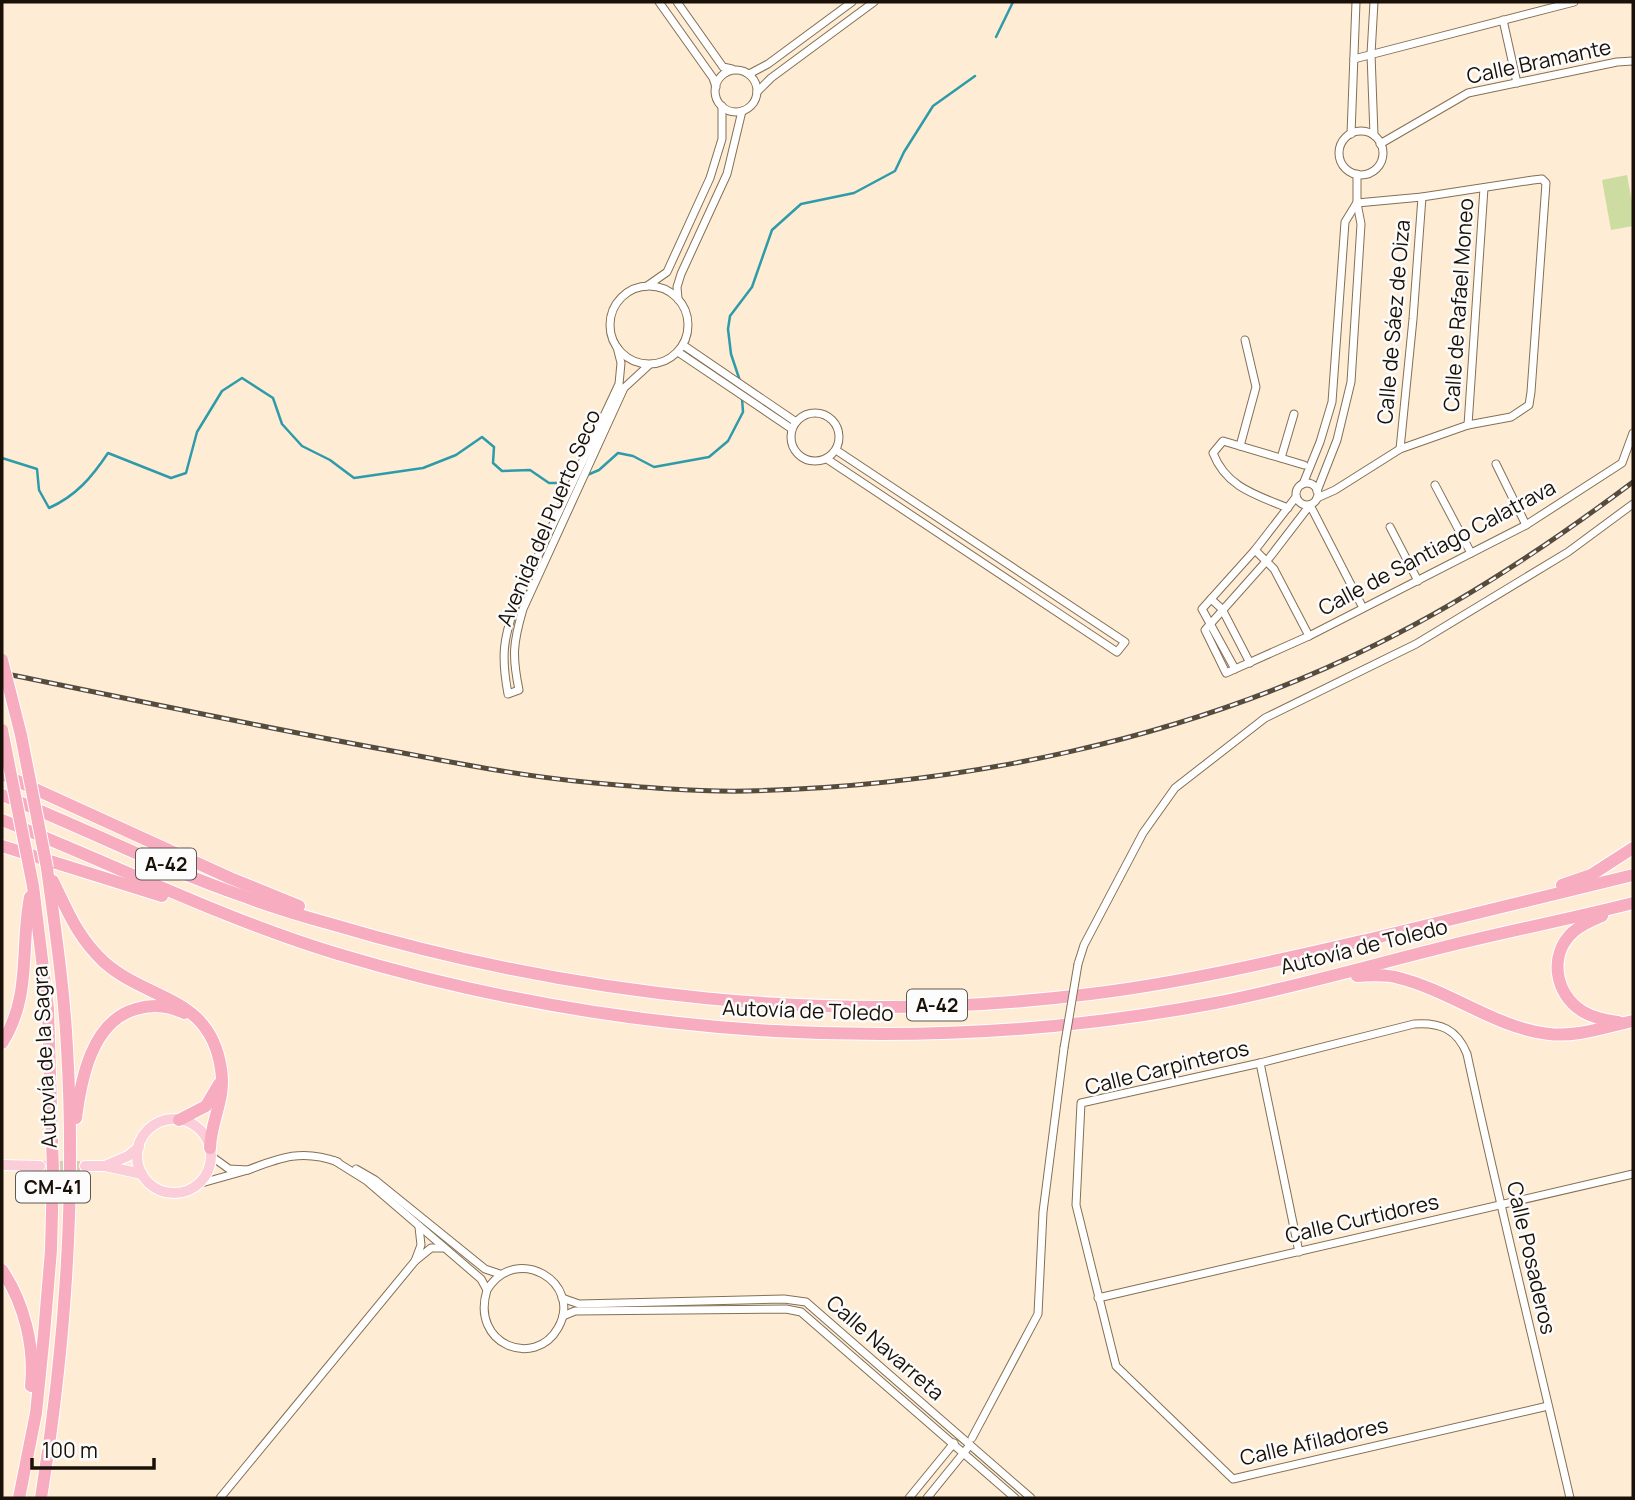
<svg xmlns="http://www.w3.org/2000/svg" width="1635" height="1500" viewBox="0 0 1635 1500" font-family="Manrope,sans-serif">
<style>
.green{fill:#cddca0}
.lines{fill:none;stroke-linecap:round;stroke-linejoin:round}
.stream{stroke:#2e9baa;stroke-width:2.5}
.primary-tunnel{stroke:#dccbb5;stroke-width:10;stroke-dasharray:10 5;stroke-linecap:butt}
.street-casing{stroke:#847054;stroke-width:9}
.primary-casing{stroke:#fff;stroke-width:12}
.highway-casing{stroke:#fff;stroke-width:14}
.street{stroke:#fff;stroke-width:7}
.primary{stroke:#fbcdd9;stroke-width:10}
.highway{stroke:#f8acc0;stroke-width:12}
.rail-casing{stroke:#564c3e;stroke-width:5}
.rail{stroke:#fcfcfc;stroke-width:2.5;stroke-dasharray:8;stroke-linecap:butt}
.street-bridge-casing{stroke:#847054;stroke-width:9;stroke-linecap:butt}
.highway-bridge-casing{stroke:#fff;stroke-width:14;stroke-linecap:butt}
.street-bridge{stroke:#fff;stroke-width:7}
.highway-bridge{stroke:#f8acc0;stroke-width:12}
.labels{text-anchor:middle;stroke-width:5;stroke-linejoin:round;paint-order:stroke}
.shield{fill:#fcfcfc;stroke:#5d5850;stroke-width:2}
.shield-label{font-size:19px;font-weight:bold;fill:#191107}
.street-label{font-size:21px;fill:#191107;stroke:#fcfcfc}
</style>
<rect width="100%" height="100%" fill="#feecd4"/>
<!-- green -->
<polygon class="green" points="1627,175 1633,208 1633,226 1611,230 1602,180"/>
<g class="lines">
<!-- stream -->
<g class="stream">
<polyline points="996,37 1013,2"/>
<polyline points="740,381 731,354 728,329 730,316 752,287 772,230 801,204 854,193 895,171 904,152 933,106 975,76"/>
<path d="M2,458L37,469L39,490L49,508C76,496 92,477 108,453L171,478L186,473L197,432L222,391L242,378L273,398L282,424L302,446L330,460L354,478L423,468L456,455L482,437L494,447L493,463L502,471L530,470L549,483H570"/>
<polyline points="585,476 599,470 618,453 633,456 654,467 709,457 728,441 743,412 742,398"/>
</g>
<!-- primary-tunnel -->
<polyline class="primary-tunnel" points="40,1166 85,1166"/>
<defs>
<g id="street">
<polyline points="659,2 713,78 716,87"/>
<polyline points="677,2 723,67 732,69"/>
<polyline points="1503,20 1517,83"/>
<polyline points="1354,59 1574,2"/>
<circle cx="736" cy="91" r="21"/>
<polyline points="749,74 768,64 852,2"/>
<polyline points="757,92 771,78 874,2"/>
<circle cx="1361" cy="153" r="22"/>
<polyline points="1351,134 1356,2"/>
<polyline points="1374,135 1371,54 1374,2"/>
<polyline points="1380,144 1468,93 1617,62 1633,61"/>
<polyline points="647,286 667,272 710,178 722,139 722,106"/>
<circle cx="649" cy="325" r="39"/>
<polyline points="678,299 677,287 681,274 727,174 742,111"/>
<polyline points="683,345 796,422"/>
<path d="M617,347L621,363L619,384L516,603C503,639 501,656 508,694L519,690C512,656 513,643 523,609L624,388L649,365"/>
<polyline points="678,352 792,429"/>
<circle cx="815" cy="437" r="24"/>
<polyline points="1468,425 1484,188"/>
<polyline points="1240,446 1256,387 1245,340"/>
<polyline points="1400,449 1413,319 1422,197"/>
<polyline points="1281,458 1294,414"/>
<polyline points="827,459 1117,652 1125,642 836,450"/>
<polyline points="1496,464 1526,525"/>
<circle cx="1307" cy="494" r="11"/>
<polyline points="1303,484 1320,442 1332,402 1345,222 1356,204"/>
<polyline points="1435,485 1471,553"/>
<polyline points="1317,491 1337,440 1351,382 1361,224 1357,203 1357,174"/>
<polyline points="1317,498 1335,490 1400,449 1468,425 1511,417 1529,405 1531,392 1546,183 1542,179 1533,180 1422,197 1357,203"/>
<path d="M1288,508C1256,495 1226,487 1213,453L1223,441L1304,465"/>
<polyline points="1390,527 1418,581"/>
<polyline points="1255,550 1274,569 1309,636"/>
<polyline points="1211,599 1222,609 1250,663"/>
<polyline points="1363,608 1310,505 1270,557 1205,630 1226,673 1309,636 1526,525 1622,463 1633,433"/>
<polyline points="1235,669 1202,609 1255,550 1296,497"/>
<polyline points="1078,964 1084,945 1143,833 1175,788 1265,718 1416,644 1568,552 1633,504"/>
<polyline points="1260,1063 1299,1252"/>
<path d="M335,1161L367,1181L481,1279L487,1290C470,1345 535,1369 558,1328C584,1283 516,1242 487,1290"/>
<polyline points="356,1169 375,1180 485,1269 500,1274"/>
<path d="M248,1170C281,1157 303,1149 338,1162"/>
<polyline points="198,1184 248,1170 229,1169 211,1156"/>
<polyline points="419,1227 421,1245 415,1261 431,1248 443,1248"/>
<polyline points="562,1298 579,1304 784,1299 806,1302 1031,1498"/>
<polyline points="1098,1298 1633,1174"/>
<polyline points="563,1316 575,1311 786,1309 801,1312 1015,1498"/>
<path d="M1548,1406L1233,1479L1116,1366L1076,1205L1081,1103L1260,1063L1414,1024C1440,1022 1457,1029 1467,1054C1499,1203 1536,1350 1570,1498"/>
<polyline points="972,1438 1038,1314 1043,1212 1064,1048"/>
<polyline points="220,1498 415,1261"/>
<polyline points="909,1498 954,1443"/>
<polyline points="927,1498 970,1445"/>
</g>
<g id="primary">
<circle cx="174" cy="1156" r="37"/>
<polyline points="2,1165 40,1166"/>
<polyline points="107,1165 128,1156 139,1147"/>
<polyline points="85,1166 105,1166 142,1174"/>
</g>
<g id="highway">
<polyline points="2,774 230,878 299,906"/>
<path d="M2,795C83,827 161,868 243,896C272,907 302,916 331,924C576,997 836,1026 1090,994C1188,982 1283,959 1379,937C1464,916 1549,896 1633,875"/>
<path d="M2,820C114,864 222,919 338,954C620,1039 926,1058 1215,1003C1292,988 1368,966 1444,947C1507,931 1571,919 1633,903"/>
<polyline points="2,846 162,896"/>
<path d="M53,881C68,912 78,938 104,962C149,1002 210,995 221,1069C226,1099 211,1119 210,1148"/>
<polyline points="1562,885 1591,875 1633,848"/>
<path d="M1602,916C1592,920 1581,925 1573,932C1548,955 1555,994 1582,1011C1593,1018 1606,1020 1618,1022"/>
<path d="M1357,976C1371,975 1386,974 1399,978C1451,991 1496,1028 1549,1034C1578,1037 1605,1027 1633,1021"/>
<path d="M2,1043C32,996 20,947 30,897"/>
<path d="M76,1118C81,1079 92,1021 136,1009C152,1004 168,1005 184,1013"/>
<polyline points="179,1120 206,1106 219,1084"/>
<path d="M2,1270C24,1303 35,1346 31,1386"/>
<polyline points="19,1498 36,1413 44,1334 51,1250 53,1172 48,1009 33,886"/>
<path d="M41,1498C65,1349 76,1199 67,1048C64,988 55,928 47,868"/>
</g>
</defs>
<!-- street casing -->
<use href="#street" class="street-casing"/>
<!-- primary casing -->
<use href="#primary" class="primary-casing"/>
<!-- highway casing -->
<use href="#highway" class="highway-casing"/>
<!-- street -->
<use href="#street" class="street"/>
<!-- primary -->
<use href="#primary" class="primary"/>
<!-- highway -->
<use href="#highway" class="highway"/>
<defs>
<path id="rail" d="M2,673C134,700 266,728 398,752C460,764 522,776 585,782C638,787 694,792 748,791C962,786 1188,739 1379,643C1470,598 1553,542 1633,482"/>
</defs>
<!-- rail casing -->
<use href="#rail" class="rail-casing"/>
<!-- rail -->
<use href="#rail" class="rail"/>
<defs>
<polyline id="street-bridge" points="1064,1048 1078,964"/>
<g id="highway-bridge">
<polyline points="2,660 21,735 47,868"/>
<polyline points="2,730 33,886"/>
</g>
</defs>
<!-- street-bridge casing -->
<use href="#street-bridge" class="street-bridge-casing"/>
<!-- highway-bridge casing -->
<use href="#highway-bridge" class="highway-bridge-casing"/>
<!-- street-bridge -->
<use href="#street-bridge" class="street-bridge"/>
<!-- highway-bridge -->
<use href="#highway-bridge" class="highway-bridge"/>
</g>
<g class="labels">
<!-- shield labels -->
<g class="shield">
<rect x="136" y="848.5" width="60" height="31" rx="5"/>
<rect x="907" y="989.5" width="60" height="31" rx="5"/>
<rect x="16" y="1171.5" width="74" height="31" rx="5"/>
</g>
<g class="shield-label">
<text x="166" y="871">A-42</text>
<text x="937" y="1012">A-42</text>
<text x="53" y="1194">CM-41</text>
</g>
<!-- street labels -->
<g class="street-label">
<text transform="translate(1539 62) rotate(-12)" y="7">Calle Bramante</text>
<text transform="translate(1459 305) rotate(-86)" y="7">Calle de Rafael Moneo</text>
<text transform="translate(1394 322) rotate(-85)" y="7">Calle de Sáez de Oiza</text>
<text transform="translate(549 518) rotate(-67)" y="7">Avenida del Puerto Seco</text>
<text transform="translate(1437 548) rotate(-28)" y="7">Calle de Santiago Calatrava</text>
<text transform="translate(1364 947) rotate(-14)" y="7">Autovía de Toledo</text>
<text transform="translate(808 1011) rotate(2)" y="7">Autovía de Toledo</text>
<text transform="translate(45 1057) rotate(-93)" y="7">Autovía de la Sagra</text>
<text transform="translate(1167 1068) rotate(-14)" y="7">Calle Carpinteros</text>
<text transform="translate(1362 1219) rotate(-13)" y="7">Calle Curtidores</text>
<text transform="translate(1531 1258) rotate(77)" y="7">Calle Posaderos</text>
<text transform="translate(885 1348) rotate(41)" y="7">Calle Navarreta</text>
<text transform="translate(1314 1442) rotate(-13)" y="7">Calle Afiladores</text>
</g>
</g>
<!-- border -->
<rect width="1635" height="1500" fill="none" stroke="#191107" stroke-width="7"/>
<!-- scale -->
<path d="M32 1458v10h122v-10" fill="none" stroke="#191107" stroke-width="3.5"/>
<text x="42" y="1458" font-size="21" fill="#191107" stroke="#fcfcfc" stroke-width="5" paint-order="stroke">100 m</text>
</svg>
